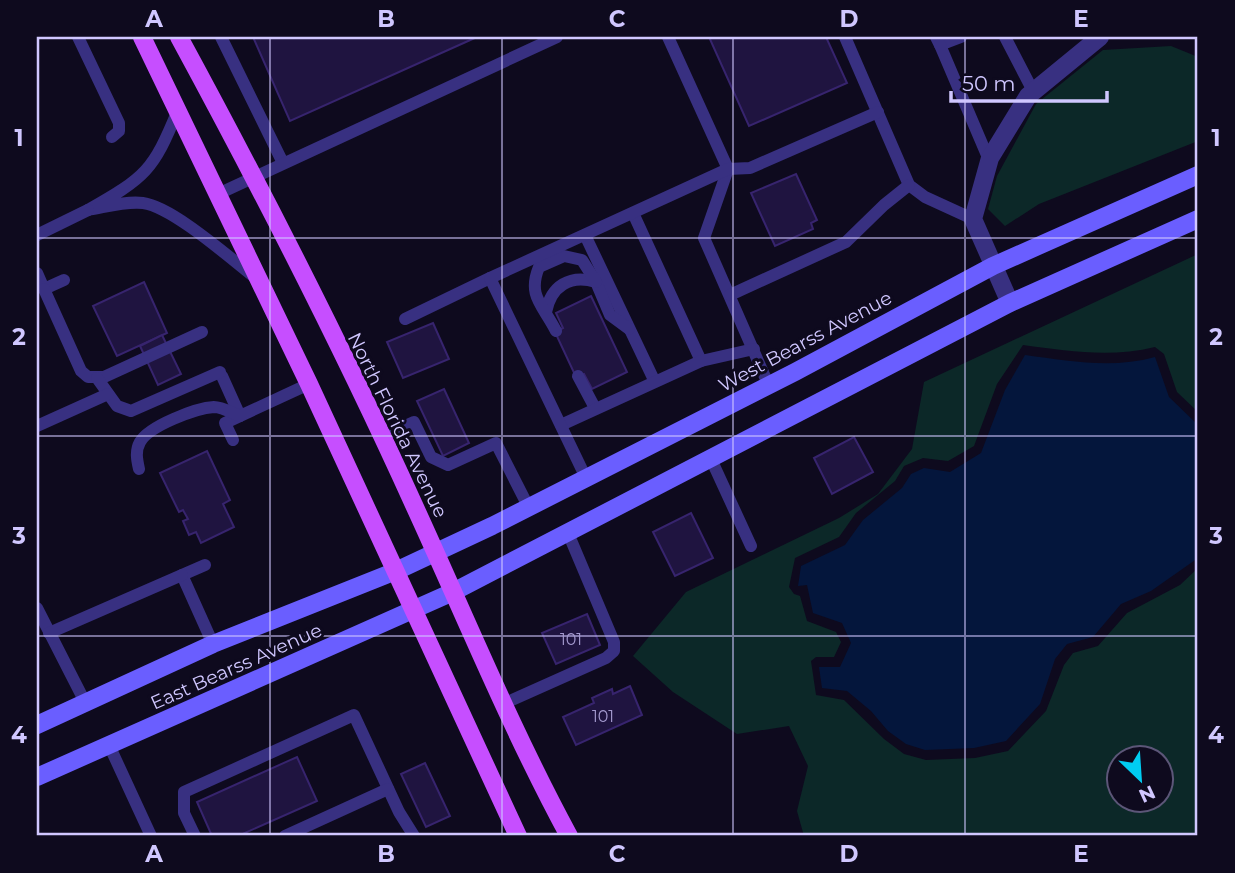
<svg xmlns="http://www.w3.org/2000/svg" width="1235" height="873" viewBox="0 0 1235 873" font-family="Montserrat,sans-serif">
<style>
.green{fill:#0c2828;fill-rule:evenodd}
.water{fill:#04163c}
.building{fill:#1f1440;stroke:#37246e;stroke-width:2}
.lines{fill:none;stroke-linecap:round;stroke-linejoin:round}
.lane{stroke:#383081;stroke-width:12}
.street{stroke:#383081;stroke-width:18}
.secondary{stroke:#6a5eff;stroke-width:18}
.primary{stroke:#c64eff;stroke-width:18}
.grid{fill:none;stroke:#d0c7ff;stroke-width:2;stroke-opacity:0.55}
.labels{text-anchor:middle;stroke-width:6;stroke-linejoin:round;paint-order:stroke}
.number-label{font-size:16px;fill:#a49acf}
.street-label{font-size:19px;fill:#d0c7ff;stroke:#0e0a1e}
.neatline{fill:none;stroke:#d0c7ff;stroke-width:2.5}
.grid-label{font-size:23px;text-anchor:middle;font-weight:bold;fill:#d0c7ff}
</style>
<rect width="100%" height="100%" fill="#0e0a1e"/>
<!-- green -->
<g class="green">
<polygon points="1171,46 1198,57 1198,141 1039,204 1005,226 988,209 997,176 1036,104 1103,50"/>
<path d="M1198,254V412L1177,392L1164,354L1155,347C1110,358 1068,351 1023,345L997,384L974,446L948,461L923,458L904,466L895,481L856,513L839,537L795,558L789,587L794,594L800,596L807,621L836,632L841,642L834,657H816L811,661L816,695L844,700L884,739L904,754L926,760L975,758L1008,751L1046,711L1064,665L1073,653L1098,646L1127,613L1180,585L1198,568V836H804L797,811L808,766L789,726L737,734L673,692L633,656L686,592L839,518L878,494L912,449L924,382ZM1120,758H1162V800H1120Z"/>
</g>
<!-- water -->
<path class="water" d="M1025,355C1069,361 1112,369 1155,357L1169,397L1198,425V558L1151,591L1121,604L1093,637L1067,644L1055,659L1040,704L1006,741L974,748L925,750L906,744L888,731L871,711L847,691L822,688L819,667H840L851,643L842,623L813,613L807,585L798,586L801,566L845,545L863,520L902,488L911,474L924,468L950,472L981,453L1005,390Z"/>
<!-- building -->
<g class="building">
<polygon points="253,37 477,37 290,121"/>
<polygon points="709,37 826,37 847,83 749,126"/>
<polygon points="796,174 817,220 811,223 813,229 775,246 751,193"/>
<polygon points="144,282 167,333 117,356 93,306"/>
<polygon points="591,296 627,372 592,389 584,374 576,377 555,332 563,328 556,313"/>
<polygon points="433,323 449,359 403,378 387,342"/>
<polygon points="162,335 181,374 158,385 140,346"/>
<polygon points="444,389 469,443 443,456 417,401"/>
<polygon points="854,437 873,472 832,494 814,458"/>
<polygon points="207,451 230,500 223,504 234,527 201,543 196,532 189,535 183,521 188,519 183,510 179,512 160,473"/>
<polygon points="691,513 713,558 675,576 653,532"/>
<polygon points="587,614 600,645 556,664 542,633"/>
<polygon points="630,686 642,715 576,745 563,717 594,703 592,698 612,689 613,694"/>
<polygon points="297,757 317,801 238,836 212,836 197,802"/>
<polygon points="425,763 450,816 426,827 401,774"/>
</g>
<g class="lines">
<!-- lane -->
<g class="lane">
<polyline points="78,37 119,123 119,131 112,137"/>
<polyline points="221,37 283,163"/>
<polyline points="668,37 728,169 704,238 769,386"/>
<polyline points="845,37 909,185 925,197 973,219"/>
<polyline points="936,37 940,45 961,37"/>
<polyline points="1005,37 1033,91"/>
<polyline points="940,45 989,160"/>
<path d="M178,110C153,171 146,177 88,210C106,207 125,201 143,203C173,207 231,259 257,279"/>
<polyline points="218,194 557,37"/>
<polyline points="633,213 701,361"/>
<polyline points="37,235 88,210"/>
<polyline points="585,235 654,380"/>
<polyline points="37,273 44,289 64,280"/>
<polyline points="44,289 81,371 88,377 104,377 202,332"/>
<polyline points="730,295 846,242 884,205 909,185"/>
<path d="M546,312C551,286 570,274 596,282L610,315L629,329"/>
<polyline points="405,319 490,278"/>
<path d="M556,331C543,305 527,296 539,267L564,256L582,260L596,282"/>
<polyline points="222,376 240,416 225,423 233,440"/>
<polyline points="578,376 595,408"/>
<polyline points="97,378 117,406 131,411 220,372"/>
<polyline points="561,425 701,361 754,349"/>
<polyline points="37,426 108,394"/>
<polyline points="381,437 414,422 431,457 448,465 496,443 529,508"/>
<polyline points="711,459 751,546"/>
<path d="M139,469C137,460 135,451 140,442C149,426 196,408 214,407C222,407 232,413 240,416L309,384"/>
<polyline points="586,478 490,278 728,169 750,168 878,112"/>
<polyline points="205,565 182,575 213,644"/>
<polyline points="37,608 85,702"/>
<polyline points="49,633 182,575"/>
<polyline points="503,704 606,658 614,651 614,642 568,533"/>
<polyline points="109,745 151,836"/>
<polyline points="195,836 184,813 184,792 354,715 399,812 414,836"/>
<polyline points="285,836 388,789"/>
</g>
<!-- street -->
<polyline class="street" points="1010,303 973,219 990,158 1028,96 1100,37"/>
<!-- secondary -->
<g class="secondary">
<polyline points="37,725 213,644 396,571 492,526 795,372 993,266 1198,175"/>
<polyline points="37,777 453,592 1010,303 1198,219"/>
</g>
<!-- primary -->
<g class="primary">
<polyline points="142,37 309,384 518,836"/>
<path d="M179,37C262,190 342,346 414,505C465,616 511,729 569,836"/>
</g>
</g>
<!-- grid -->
<path class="grid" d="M270,37V836M502,37V836M733,37V836M965,37V836M37,238H1198M37,436H1198M37,636H1198"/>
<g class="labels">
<!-- number labels -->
<g class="number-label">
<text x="571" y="645">101</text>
<text x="603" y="722">101</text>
</g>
<!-- street labels -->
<g class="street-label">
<text transform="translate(805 341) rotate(-28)" y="7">West Bearss Avenue</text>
<text transform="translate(398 425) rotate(64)" y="7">North Florida Avenue</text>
<text transform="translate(236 666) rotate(-24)" y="7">East Bearss Avenue</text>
</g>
</g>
<!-- border -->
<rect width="1235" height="873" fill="none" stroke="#0e0a1e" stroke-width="77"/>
<!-- north arrow -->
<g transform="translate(1140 779) rotate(155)"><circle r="33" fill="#0e0a1e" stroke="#5c5678" stroke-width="2"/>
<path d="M0-5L12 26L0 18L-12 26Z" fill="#00cdf2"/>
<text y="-10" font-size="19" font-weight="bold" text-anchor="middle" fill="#d0c7ff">N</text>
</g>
<!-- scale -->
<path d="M951 91v10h156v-10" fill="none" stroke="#d0c7ff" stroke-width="3.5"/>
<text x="962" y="91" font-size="21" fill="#d0c7ff" stroke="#0e0a1e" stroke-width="5" paint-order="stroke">50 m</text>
<rect x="38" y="38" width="1158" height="796" class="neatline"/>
<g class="grid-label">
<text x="154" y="27">A</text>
<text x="386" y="27">B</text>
<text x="617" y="27">C</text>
<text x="849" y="27">D</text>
<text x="1081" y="27">E</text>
<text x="19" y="146">1</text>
<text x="1216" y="146">1</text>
<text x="19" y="345">2</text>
<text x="1216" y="345">2</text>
<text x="19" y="544">3</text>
<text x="1216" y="544">3</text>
<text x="19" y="743">4</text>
<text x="1216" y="743">4</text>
<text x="154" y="862">A</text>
<text x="386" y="862">B</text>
<text x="617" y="862">C</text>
<text x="849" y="862">D</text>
<text x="1081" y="862">E</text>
</g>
</svg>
